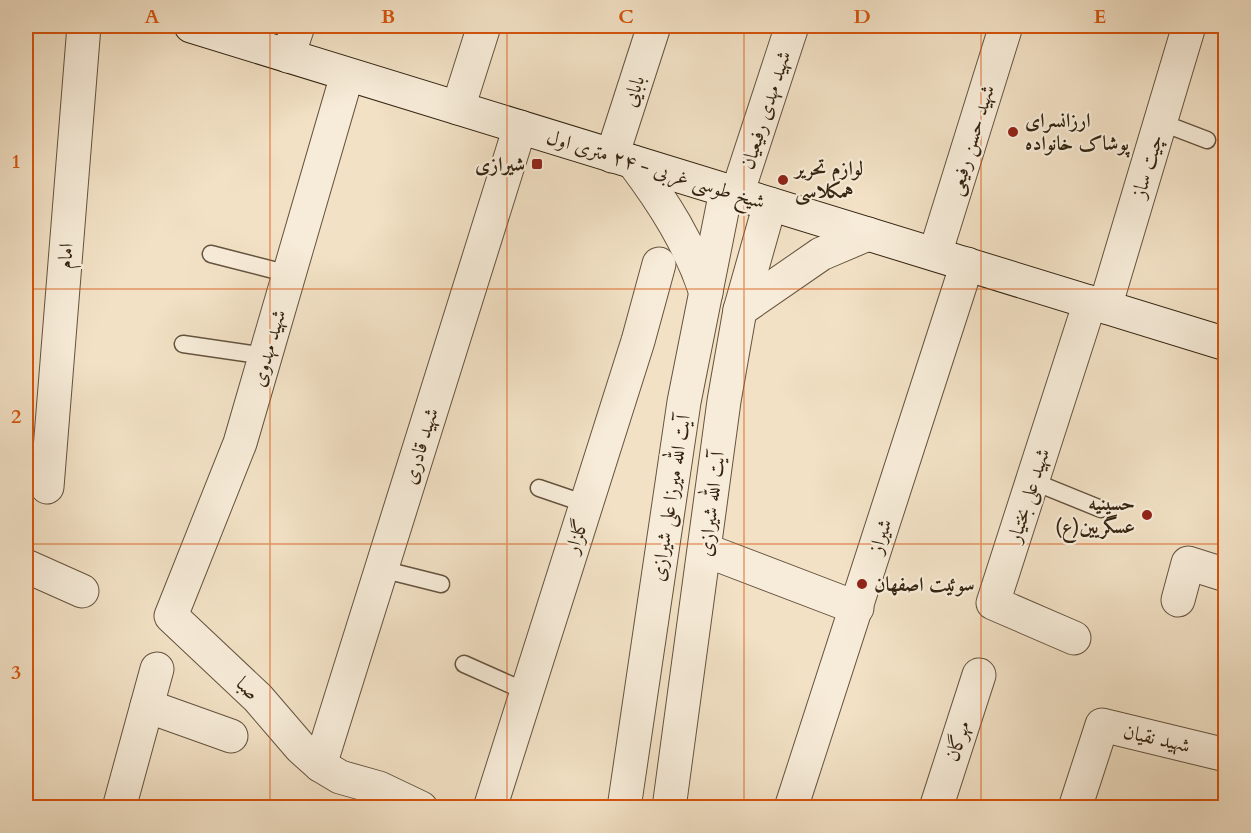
<svg xmlns="http://www.w3.org/2000/svg" width="1251" height="833" viewBox="0 0 1251 833" font-family="Cardo,Amiri,serif">
<style>
.lines{fill:none;stroke-linecap:round;stroke-linejoin:round}
.service-casing{stroke:#64533e;stroke-width:19}
.minor-casing{stroke:#64533e;stroke-width:35}
.tertiary-casing{stroke:#64533e;stroke-width:35}
.secondary-casing{stroke:#352411;stroke-width:35}
.service{stroke:#f7ecd9;stroke-width:16}
.minor{stroke:#f7ecd9;stroke-width:33}
.tertiary{stroke:#f7ecd9;stroke-width:33}
.secondary{stroke:#f7ecd9;stroke-width:33}
.grid{fill:none;stroke:#d6540c;stroke-width:1.5;stroke-opacity:0.55}
.poi-dot{fill:#8f2418;stroke:#f7ecd9;stroke-width:2}
.labels{text-anchor:middle;stroke-width:4.5;stroke-linejoin:round;paint-order:stroke}
.street-label{font-size:20px;fill:#352411;stroke:#f7ecd9}
.poi-label{font-size:20px;font-weight:bold;fill:#352411;stroke:#f7ecd9;text-anchor:start}
.neatline{fill:none;stroke:#d6540c;stroke-width:2}
.grid-label{font-size:20px;text-anchor:middle;font-weight:bold;fill:#d6540c}
</style>
<rect width="100%" height="100%" fill="#f2e1c5"/>
<filter id="stains"><feTurbulence type="fractalNoise" baseFrequency=".00333" numOctaves="4"/><feColorMatrix values="0 0 0 0 .2 0 0 0 0 .09 0 0 0 0 .02 0 0 0 .5 -.17"/></filter>
<radialGradient id="worn" r=".72"><stop offset=".6" stop-color="#630" stop-opacity="0"/><stop offset="1" stop-color="#630" stop-opacity=".3"/></radialGradient>
<g class="lines">
<defs>
<g id="service">
<polyline points="1160,122 1207,140"/>
<polyline points="211,254 289,274"/>
<polyline points="183,344 266,356"/>
<polyline points="1032,481 1101,509"/>
<polyline points="539,488 586,504"/>
<polyline points="381,569 441,584"/>
<polyline points="464,664 527,692"/>
</g>
<g id="minor">
<polyline points="288,56 298,26"/>
<polyline points="347,75 240,443 171,616 258,698 301,748 320,765 340,777 379,788 421,808"/>
<polyline points="458,108 484,26"/>
<polyline points="612,156 654,26"/>
<polyline points="737,194 792,26"/>
<polyline points="935,254 1006,26"/>
<polyline points="1105,307 1189,26"/>
<polyline points="47,487 84,26"/>
<polyline points="705,550 857,608"/>
<polyline points="26,566 82,591"/>
<polyline points="1178,600 1188,563 1226,575"/>
<polyline points="1074,638 993,603 1090,302"/>
<polyline points="147,706 231,736"/>
<polyline points="320,765 520,127"/>
<polyline points="119,808 157,669"/>
<polyline points="490,808 638,341 659,264"/>
<polyline points="791,808 967,264"/>
<polyline points="936,808 979,675"/>
<polyline points="1075,808 1102,725 1226,755"/>
</g>
<g id="tertiary">
<path d="M633,162C664,203 690,244 706,293"/>
<polyline points="740,310 821,254 868,234"/>
<polyline points="624,808 684,402 726,191"/>
<polyline points="669,808 724,401 740,310 770,204"/>
</g>
<polyline id="secondary" points="191,26 1226,344"/>
</defs>
<!-- service casing -->
<use href="#service" class="service-casing"/>
<!-- minor casing -->
<use href="#minor" class="minor-casing"/>
<!-- tertiary casing -->
<use href="#tertiary" class="tertiary-casing"/>
<!-- secondary casing -->
<use href="#secondary" class="secondary-casing"/>
<!-- service -->
<use href="#service" class="service"/>
<!-- minor -->
<use href="#minor" class="minor"/>
<!-- tertiary -->
<use href="#tertiary" class="tertiary"/>
<!-- secondary -->
<use href="#secondary" class="secondary"/>
</g>
<!-- grid -->
<path class="grid" d="M270,26V808M507,26V808M744,26V808M981,26V808M26,289H1226M26,544H1226"/>
<!-- markers -->
<g class="poi-dot">
<circle cx="1013" cy="132" r="6"/>
<rect x="531" y="158" width="12" height="12" rx="3"/>
<circle cx="783" cy="180" r="6"/>
<circle cx="1147" cy="515" r="6"/>
<circle cx="862" cy="584" r="6"/>
</g>
<g class="labels">
<!-- street labels -->
<g class="street-label">
<text transform="translate(633 91) rotate(-72)" y="7">بابایی</text>
<text transform="translate(765 110) rotate(-72)" y="7">شهید مهدی رفیعیان</text>
<text transform="translate(971 140) rotate(-73)" y="7">شهید حسن رفیعی</text>
<text transform="translate(1147 166) rotate(-73)" y="7">چیت ساز</text>
<text transform="translate(656 169) rotate(17)" y="7">شیخ طوسی غربی - ۲۴ متری اول</text>
<text transform="translate(65 256) rotate(-86)" y="7">امام</text>
<text transform="translate(268 348) rotate(-74)" y="7">شهید مهدوی</text>
<text transform="translate(420 446) rotate(-73)" y="7">شهید قادری</text>
<text transform="translate(1028 495) rotate(-72)" y="7">شهید علی بختیار</text>
<text transform="translate(670 498) rotate(-81)" y="7">آیت الله میرزا علی شیرازی</text>
<text transform="translate(711 504) rotate(-83)" y="7">آیت الله شیرازی</text>
<text transform="translate(576 536) rotate(-72)" y="7">گلزار</text>
<text transform="translate(880 536) rotate(-72)" y="7">شیراز</text>
<text transform="translate(248 688) rotate(45)" y="7">صبا</text>
<text transform="translate(1157 738) rotate(13)" y="7">شهید نقیان</text>
<text transform="translate(957 741) rotate(-72)" y="7">مهرگان</text>
</g>
<!-- poi labels -->
<g class="poi-label">
<text x="1025" y="127">ارزانسرای<tspan x="1025" dy="23">پوشاک خانواده</tspan></text>
<text x="525" y="171" text-anchor="end">شیرازی</text>
<text x="795" y="175">لوازم تحریر<tspan x="795" dy="23">همکلاسی</tspan></text>
<text x="1135" y="510" text-anchor="end">حسینیه<tspan x="1135" dy="23">عسگریین(ع)</tspan></text>
<text x="874" y="591">سوئیت اصفهان</text>
</g>
</g>
<!-- margin -->
<rect width="1251" height="833" fill="none" stroke="#f2e1c5" stroke-width="66"/>
<rect x="33" y="33" width="1185" height="767" class="neatline"/>
<g class="grid-label">
<text x="152" y="23">A</text>
<text x="388" y="23">B</text>
<text x="626" y="23">C</text>
<text x="862" y="23">D</text>
<text x="1100" y="23">E</text>
<text x="16" y="168">1</text>
<text x="16" y="423">2</text>
<text x="16" y="679">3</text>
</g>
<rect width="100%" height="100%" filter="url(#stains)"/>
<rect width="100%" height="100%" fill="url(#worn)"/>
</svg>
